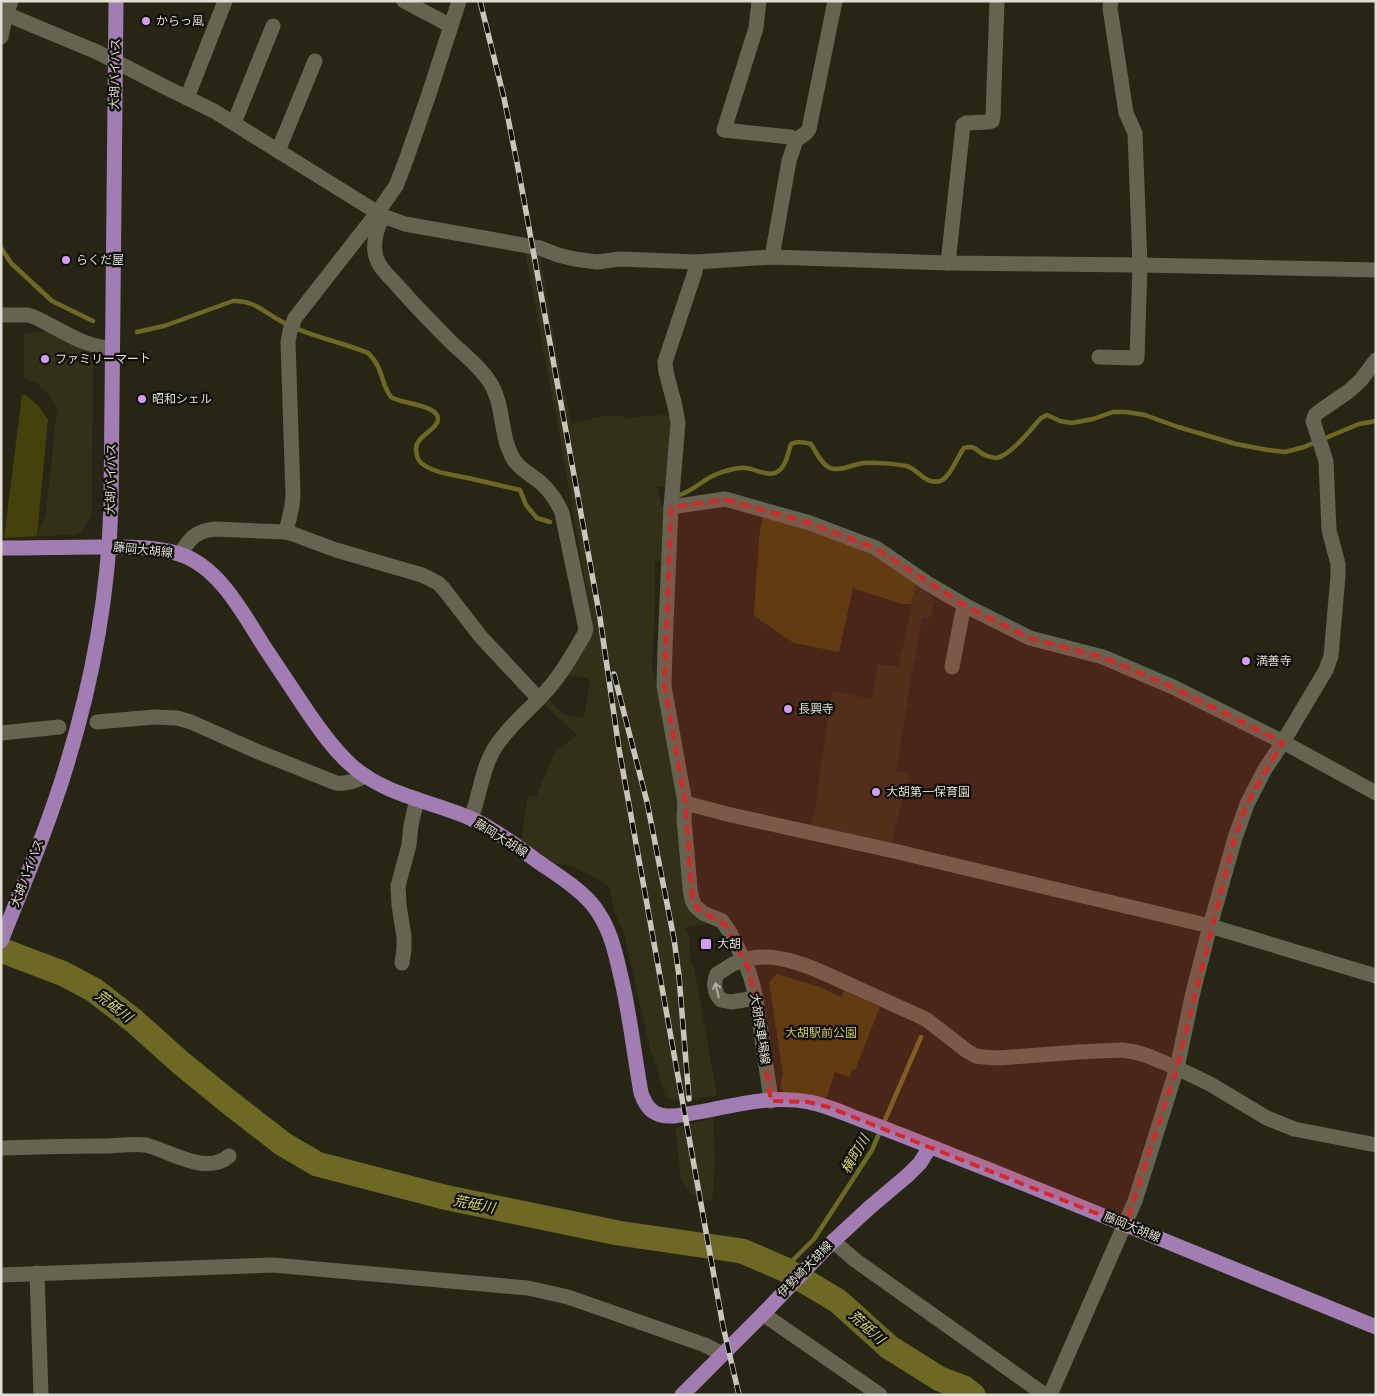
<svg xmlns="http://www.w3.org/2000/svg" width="1377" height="1396" viewBox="0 0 1377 1396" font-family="Raleway,'Noto Sans JP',sans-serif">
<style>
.built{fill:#323017}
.green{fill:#45410b}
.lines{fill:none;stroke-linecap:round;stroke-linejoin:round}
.stream{stroke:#6d6925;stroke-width:4.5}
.river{stroke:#6d6925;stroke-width:25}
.street{stroke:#656450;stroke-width:15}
.secondary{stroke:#656450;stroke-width:15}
.primary{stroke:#a27db3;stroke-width:15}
.rail-casing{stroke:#c6c6ba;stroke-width:5.5}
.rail{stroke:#0f0f07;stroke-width:4;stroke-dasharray:11;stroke-linecap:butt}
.oneway{stroke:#aead9f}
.marked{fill:#d62828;fill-opacity:0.2;stroke:#d62828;stroke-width:4;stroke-dasharray:10 6;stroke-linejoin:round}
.poi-dot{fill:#d39cfc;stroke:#0f0f07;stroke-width:2}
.labels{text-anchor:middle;stroke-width:4.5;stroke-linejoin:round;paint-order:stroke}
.poi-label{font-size:12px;fill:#deded3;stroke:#0f0f07;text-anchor:start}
.street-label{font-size:12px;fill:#deded3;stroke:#0f0f07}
.park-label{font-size:12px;fill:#cec64d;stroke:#0f0f07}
.water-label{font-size:14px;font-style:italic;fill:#ddd55d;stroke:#0f0f07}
</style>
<rect width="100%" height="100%" fill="#272614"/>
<!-- built -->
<g class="built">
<polygon points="525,252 540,255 564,395 566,397 571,424 603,416 619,415 623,417 624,419 643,416 668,415 672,419 665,486 658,486 657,487 662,507 666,508 664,561 655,561 655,603 652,667 664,715 678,802 688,909 694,916 699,919 708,921 704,924 685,927 689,939 690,950 689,952 692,965 694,966 717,1096 672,1100 665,1095 650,1048 624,934 614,910 609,886 591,875 572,866 553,863 521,840 528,795 536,797 555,752 577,735 544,704 548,699 564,715 584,717 590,682 587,678 565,676 594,631 558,427"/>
<polygon points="44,330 63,341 93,354 92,515 82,531 76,535 37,536 46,514 57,407 50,396 36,383 24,379 24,333 42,332"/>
<polygon points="916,584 935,600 933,602 931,617 922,618 913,666 896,771 909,774 891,844 810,827 814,816 832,691 872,699 878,665 899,666"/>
<polygon points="713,1118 715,1159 712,1201 690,1194 681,1178 675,1128"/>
</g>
<!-- green -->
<g class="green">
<polygon points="22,395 26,395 39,407 48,419 37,536 4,538"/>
<path d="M763,517L809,530L878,557L916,584L911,604H902L853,588L839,652L794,643L754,616C755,596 756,577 758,557C759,543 759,532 763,517Z"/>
<polygon points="777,974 817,986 841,997 844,991 880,1007 855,1070 852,1069 849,1077 835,1072 826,1099 793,1092 782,1091 781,1082 783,1074 769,982"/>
</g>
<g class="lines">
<!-- stream -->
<g class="stream">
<polyline points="1,248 11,263 52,301 93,321"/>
<path d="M137,332L164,326L233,301C253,300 263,311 279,320C307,336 339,341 368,353C378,362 381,374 385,386C387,390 388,394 391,397C400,404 436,404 438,418C439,429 417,435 416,448C416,454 418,462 424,465C435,473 454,475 468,478C485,482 503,486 520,490L526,505L537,518L550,522"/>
<path d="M680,495C694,490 704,479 717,474C724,471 733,469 740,468C752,466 767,478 777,472C786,467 788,453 791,444C798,441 803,442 811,444C816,452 821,464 830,468C840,472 853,464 864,463C874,462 897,464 906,466C919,469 924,485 940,481C950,478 957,457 964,448C976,444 976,452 985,455C989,457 993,458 997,458C1011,455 1031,429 1041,418L1047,415L1060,421L1072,423L1093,419L1113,412H1126L1145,415L1178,427L1236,444L1268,450L1285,452L1304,447L1359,424L1376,421"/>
<polyline points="784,1269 814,1239 872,1150 921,1037"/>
</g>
<!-- river -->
<polyline class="river" points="1,950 64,974 94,990 134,1021 181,1063 230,1103 283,1144 317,1164 444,1197 618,1233 742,1251 784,1269 838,1301 889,1347 940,1379 964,1388 973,1395"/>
<!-- street -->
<g class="street">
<polyline points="404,1 451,26"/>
<polyline points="759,1 756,28 724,130 790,137 796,140"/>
<polyline points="1,37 6,14 11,1"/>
<polyline points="187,98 225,1"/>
<polyline points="234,123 273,26"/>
<polyline points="278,151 315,61"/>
<path d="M383,216C377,228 372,243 376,257C379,268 389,276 396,284C415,306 434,325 454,345C466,356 480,367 489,381C505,404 499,436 514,460C521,470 531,475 540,482C550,491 557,501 562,513L586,629L584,635C573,653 563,673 548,689C531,709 508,726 494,749C481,771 480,796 471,818"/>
<polyline points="484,238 540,248 558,255 574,259 597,262 620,259 696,262 772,257 948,263 1140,265 1376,270"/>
<polyline points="772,257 789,161 796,140 806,133 809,129 835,1"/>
<path d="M696,262L695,272L665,362L666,372L675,406L678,423L671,507L665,649L664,686L685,803L684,819L690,888L692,900L695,906L703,913L722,921L729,931L744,960C780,948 825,974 857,988C877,997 897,1006 917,1015L927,1020L967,1051L976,1056L984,1057L998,1058L1078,1052L1122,1050L1135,1052L1148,1056L1177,1068L1210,1084L1267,1118L1294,1129L1376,1145"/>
<polyline points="948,263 963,125 966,123 989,122 992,121 993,117 997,1"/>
<path d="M1,315H27L32,316C59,328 82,347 112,348"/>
<polyline points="1099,357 1137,358 1140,265 1135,133 1126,113 1110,8 1111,1"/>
<polyline points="671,507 725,499 810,523 876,548 927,583 966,606 1030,638 1103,657 1173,687 1283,742 1376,793"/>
<polyline points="286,532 292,506 293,495 288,342 290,331 295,318 377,213 396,186 406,160 429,94 459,1"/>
<path d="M180,554C190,538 196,531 215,529L286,532L293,534L336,550L422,575L438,583L443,588L481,637L539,699"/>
<polyline points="952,667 962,615 966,606"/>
<path d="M97,722L154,717L177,718L191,722L256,751L336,783C348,784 355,781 365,776"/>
<polyline points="1,733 59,727"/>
<polyline points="685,803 731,815 894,851 1210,926 1376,976"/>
<polyline points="402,963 404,949 404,937 399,905 398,886 409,845 411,825 417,799"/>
<path d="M1,1148C36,1147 70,1146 104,1146C117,1146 134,1143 146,1145C170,1151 206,1176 229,1156"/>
<polyline points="833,1241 855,1260 1045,1395"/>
<polyline points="37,1273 41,1395"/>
<polyline points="1,1275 273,1265 528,1288 568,1297 705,1345 722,1354"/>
<polyline points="763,1314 880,1395"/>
<polyline points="1050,1395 1135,1201 1177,1068 1193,992 1210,926 1235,838 1247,804 1264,771 1283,742 1326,670 1331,656 1338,576 1338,564 1329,530 1326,461 1313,421 1315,415 1320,411 1349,391 1361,380 1376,360"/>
</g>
<!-- secondary -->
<g class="secondary">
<polyline points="1,12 97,52 167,88 214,111 383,216 405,224 484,238"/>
<path d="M756,998L731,1002L721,1000C714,993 713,982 717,974L733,964L744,960C750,972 753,985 756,998L769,1086L771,1101"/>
</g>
<!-- primary -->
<g class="primary">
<path d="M1,548C34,548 67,547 100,547C125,547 154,546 179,554C219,566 244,615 265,648C279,669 293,690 307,711C320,730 334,750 351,765C384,795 431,801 470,818C494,829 516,845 537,861C556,874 577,887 592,904C610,926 615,951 621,977C630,1015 634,1054 641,1093C647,1110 655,1117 674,1116C718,1111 764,1093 809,1102C826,1105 843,1113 859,1119C903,1135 946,1153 990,1170C1119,1222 1247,1274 1376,1327"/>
<path d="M1,941C24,883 49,824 67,764C93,679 109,591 111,503L116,1"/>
<polyline points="682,1395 763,1314 828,1246 869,1208 908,1175 920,1163 930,1147"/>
</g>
<defs>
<g id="rail">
<polyline points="480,1 504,98 519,173 600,618 619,749 723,1326 739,1395"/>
<polyline points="614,674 647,802 674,939 679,976 689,1099"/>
</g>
</defs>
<!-- rail casing -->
<use href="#rail" class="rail-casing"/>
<!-- rail -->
<use href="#rail" class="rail"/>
</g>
<!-- one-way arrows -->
<defs><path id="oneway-shaft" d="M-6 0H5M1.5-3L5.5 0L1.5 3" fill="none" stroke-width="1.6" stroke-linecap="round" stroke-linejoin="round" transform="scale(1.25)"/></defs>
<use class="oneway" href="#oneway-shaft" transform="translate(717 990) rotate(-103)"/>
<!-- marked area -->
<path class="marked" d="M725,499L810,523L876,548L966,606L1030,638L1103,657L1173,687L1283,742L1247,804L1235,838L1177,1068L1126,1225L828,1107L808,1102L771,1101L749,970L725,925L698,910L692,900L685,803L664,686L671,507Z"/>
<!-- markers -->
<g class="poi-dot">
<circle cx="146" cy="21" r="5"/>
<circle cx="66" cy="260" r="5"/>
<circle cx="45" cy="359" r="5"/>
<circle cx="142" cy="399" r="5"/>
<circle cx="1246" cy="661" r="5"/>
<circle cx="788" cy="709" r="5"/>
<circle cx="876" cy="792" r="5"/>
<rect x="700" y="938" width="12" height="12" rx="2.5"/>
</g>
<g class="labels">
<!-- poi labels -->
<g class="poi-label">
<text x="156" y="25">からっ風</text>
<text x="76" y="264">らくだ屋</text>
<text x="55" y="363">ファミリーマート</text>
<text x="152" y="403">昭和シェル</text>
<text x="1256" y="665">満善寺</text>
<text x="798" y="713">長興寺</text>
<text x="886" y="796">大胡第一保育園</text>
<text x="717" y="948">大胡</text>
</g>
<!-- street labels -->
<g class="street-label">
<text transform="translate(115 74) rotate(-89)" y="4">大胡バイパス</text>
<text transform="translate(111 479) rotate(-89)" y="4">大胡バイパス</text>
<text transform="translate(143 550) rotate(6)" y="4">藤岡大胡線</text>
<text transform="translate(501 838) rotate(32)" y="4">藤岡大胡線</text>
<text transform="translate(27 873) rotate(-69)" y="4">大胡バイパス</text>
<text transform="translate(760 1029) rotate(81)" y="4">大胡停車場線</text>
<text transform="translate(1132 1227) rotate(22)" y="4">藤岡大胡線</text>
<text transform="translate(805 1269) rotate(-46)" y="4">伊勢崎大胡線</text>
</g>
<!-- park labels -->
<g class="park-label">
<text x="821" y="1037">大胡駅前公園</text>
</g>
<!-- water labels -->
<g class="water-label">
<text transform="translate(114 1006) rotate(37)" y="5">荒砥川</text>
<text transform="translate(855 1154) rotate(-60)" y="5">横町川</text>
<text transform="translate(474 1204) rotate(11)" y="5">荒砥川</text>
<text transform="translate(867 1327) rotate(42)" y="5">荒砥川</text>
</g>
</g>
<!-- border -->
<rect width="1377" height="1396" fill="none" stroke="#deded3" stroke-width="5"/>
</svg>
